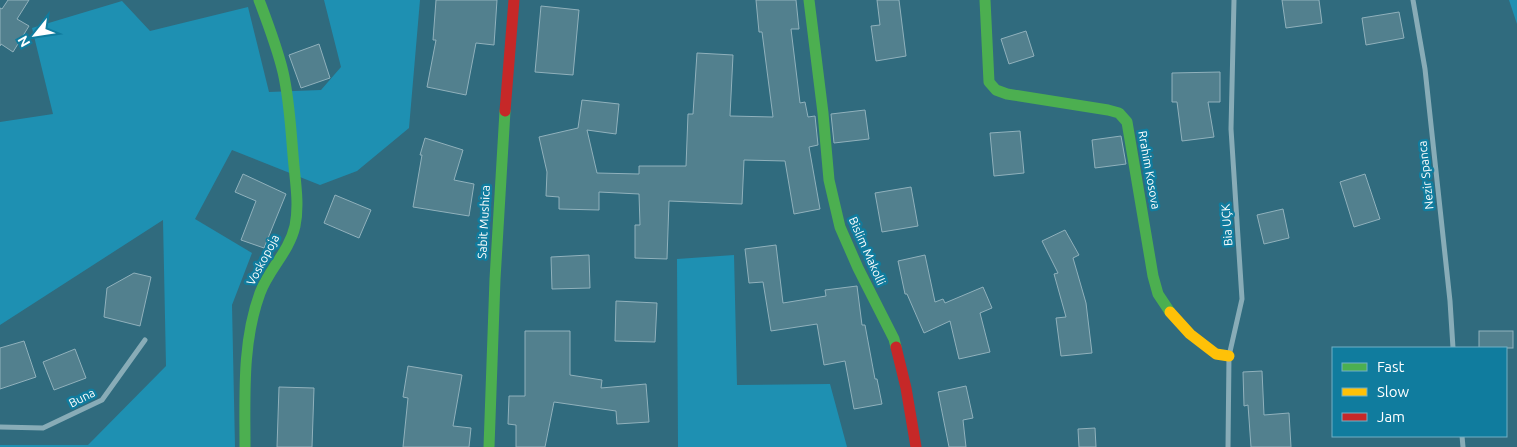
<svg xmlns="http://www.w3.org/2000/svg" width="1517" height="447" viewBox="0 0 1517 447" font-family="Ubuntu,sans-serif">
<style>
.green{fill:#1e90b2}
.building{fill:#52808e;stroke:#90b1bc}
.lines{fill:none;stroke-linecap:round;stroke-linejoin:round}
.street{stroke:#88acb7;stroke-width:5}
.fast{stroke:#4caf50;stroke-width:11}
.slow{stroke:#ffc107;stroke-width:11}
.jam{stroke:#c62828;stroke-width:11}
.labels{text-anchor:middle;stroke-width:5;stroke-linejoin:round;paint-order:stroke}
.street-label{font-size:12px;fill:#fff;stroke:#107c9e}
</style>
<rect width="100%" height="100%" fill="#306b7e"/>
<!-- green -->
<g class="green">
<polygon points="324,0 420,0 409,128 357,171 320,185 232,150 195,219 252,253 232,305 235,447 0,447 0,445 88,445 166,366 163,220 0,325 0,122 53,114 32,28 122,1 150,31 248,7 269,92 321,90 341,67"/>
<polygon points="1509,0 1517,0 1517,24"/>
<polygon points="734,255 737,385 830,384 847,447 678,447 677,259"/>
</g>
<!-- building -->
<g class="building">
<polygon points="8,0 29,0 17,19 29,26 13,52 1,44 0,46 0,8 2,9"/>
<polygon points="436,0 497,0 494,45 476,43 466,95 427,87 436,40 433,40"/>
<polygon points="756,0 796,0 799,29 791,29 800,103 805,102 808,117 815,116 818,145 809,147 820,209 794,214 785,161 744,160 742,204 669,201 667,259 635,258 635,225 640,225 639,194 599,192 599,210 559,209 559,197 546,196 547,172 539,137 578,128 582,100 619,104 616,134 587,130 597,173 639,174 639,166 686,166 688,114 693,114 697,53 733,55 730,116 773,117 762,32 759,32"/>
<polygon points="877,0 899,0 906,56 876,61 871,26 880,25"/>
<polygon points="1282,0 1319,0 1322,23 1286,28"/>
<polygon points="541,6 579,10 573,75 535,72"/>
<polygon points="1399,12 1404,38 1366,45 1362,18"/>
<polygon points="1026,31 1034,56 1009,64 1001,39"/>
<polygon points="319,44 330,78 301,88 289,55"/>
<polygon points="1220,72 1220,102 1208,102 1214,137 1182,141 1177,102 1172,102 1172,73"/>
<polygon points="865,110 869,139 834,143 831,114"/>
<polygon points="1020,131 1024,173 994,176 990,133"/>
<polygon points="1121,136 1126,164 1095,168 1092,140"/>
<polygon points="425,138 463,150 454,180 474,184 469,216 413,207 422,155 420,155"/>
<polygon points="243,174 286,194 264,248 241,240 256,201 235,192"/>
<polygon points="1365,174 1380,219 1354,227 1340,182"/>
<polygon points="911,187 918,226 882,232 875,193"/>
<polygon points="335,195 371,210 359,238 324,223"/>
<polygon points="1283,209 1289,238 1264,244 1257,215"/>
<polygon points="1065,230 1079,255 1073,258 1086,303 1092,353 1061,356 1056,318 1066,317 1054,274 1058,273 1042,241"/>
<polygon points="776,245 783,303 826,296 825,290 857,286 862,325 865,325 875,379 877,379 882,404 854,409 845,361 824,365 817,324 771,331 763,282 749,283 745,249"/>
<polygon points="589,255 590,288 552,289 551,257"/>
<polygon points="925,255 935,302 943,299 945,303 983,287 992,308 980,313 990,352 959,359 950,321 924,333 907,294 905,294 898,261"/>
<polygon points="134,273 151,277 140,326 104,317 107,288"/>
<polygon points="616,301 657,303 655,342 615,341"/>
<polygon points="525,331 570,331 570,375 602,380 601,388 646,384 649,422 617,424 616,411 554,402 545,447 516,447 516,425 508,424 509,396 525,396"/>
<rect x="1479" y="331" width="34" height="17"/>
<polygon points="24,341 36,377 0,389 0,348"/>
<polygon points="75,349 86,378 54,390 43,362"/>
<polygon points="408,366 462,375 453,426 471,428 469,447 403,447 408,398 403,397"/>
<polygon points="1262,371 1264,415 1289,413 1291,447 1251,447 1248,405 1244,406 1243,372"/>
<polygon points="966,386 973,418 963,420 966,447 949,447 938,392"/>
<polygon points="279,387 314,388 312,447 277,447"/>
<polygon points="1095,428 1096,447 1079,447 1078,429"/>
</g>
<g class="lines">
<!-- street -->
<g class="street">
<polyline points="1413,0 1425,69 1450,301 1453,348"/>
<polyline points="0,427 43,428 102,400 145,340"/>
<polyline points="1462,436 1463,447"/>
<polyline points="1228,447 1229,356 1242,299 1231,129 1234,0"/>
</g>
<!-- fast -->
<g class="fast">
<polyline points="809,0 823,113 829,180 840,227 858,268 894,339 896,347"/>
<polyline points="985,0 989,82 996,90 1007,94 1108,110 1119,113 1127,122 1153,276 1158,294 1170,312"/>
<path d="M245,447C245,395 242,342 260,293C269,269 289,252 295,226C299,207 296,186 294,166C291,135 290,102 283,72C277,47 268,24 259,0"/>
<polyline points="489,447 495,279 505,111"/>
</g>
<!-- slow -->
<polyline class="slow" points="1170,312 1190,334 1216,354 1229,356"/>
<!-- jam -->
<g class="jam">
<polyline points="505,111 514,0"/>
<polyline points="896,347 906,388 916,447"/>
</g>
</g>
<g class="labels">
<!-- street labels -->
<g class="street-label">
<text transform="translate(1149 170) rotate(80)" y="4">Rrahim Kosova</text>
<text transform="translate(1426 175) rotate(-96)" y="4">Nezir Spanca</text>
<text transform="translate(484 222) rotate(-87)" y="4">Sabit Mushica</text>
<text transform="translate(1227 225) rotate(-94)" y="4">Bia UÇK</text>
<text transform="translate(867 251) rotate(66)" y="4">Bislim Makolli</text>
<text transform="translate(263 260) rotate(-62)" y="4">Voskopoja</text>
<text transform="translate(82 398) rotate(-27)" y="4">Buna</text>
</g>
</g>
<!-- legend -->
<rect x="1332" y="347" width="175" height="90" fill="#107c9e" stroke="#70b0c5"/>
<rect x="1342" y="363" width="25" height="8" fill="#4caf50" stroke="#70b0c5"/>
<text x="1377" y="372" font-size="15" fill="#ffffff">Fast</text>
<rect x="1342" y="388" width="25" height="8" fill="#ffc107" stroke="#70b0c5"/>
<text x="1377" y="397" font-size="15" fill="#ffffff">Slow</text>
<rect x="1342" y="413" width="25" height="8" fill="#c62828" stroke="#70b0c5"/>
<text x="1377" y="422" font-size="15" fill="#ffffff">Jam</text>
<!-- north arrow -->
<g transform="translate(35 35) rotate(240)" stroke="#107c9e" stroke-width="4" paint-order="stroke">
<path d="M0-4L9 19L0 12L-9 19Z" fill="#ffffff"/>
<text y="-8" font-size="14" font-weight="bold" text-anchor="middle" fill="#ffffff">N</text>
</g>
</svg>
